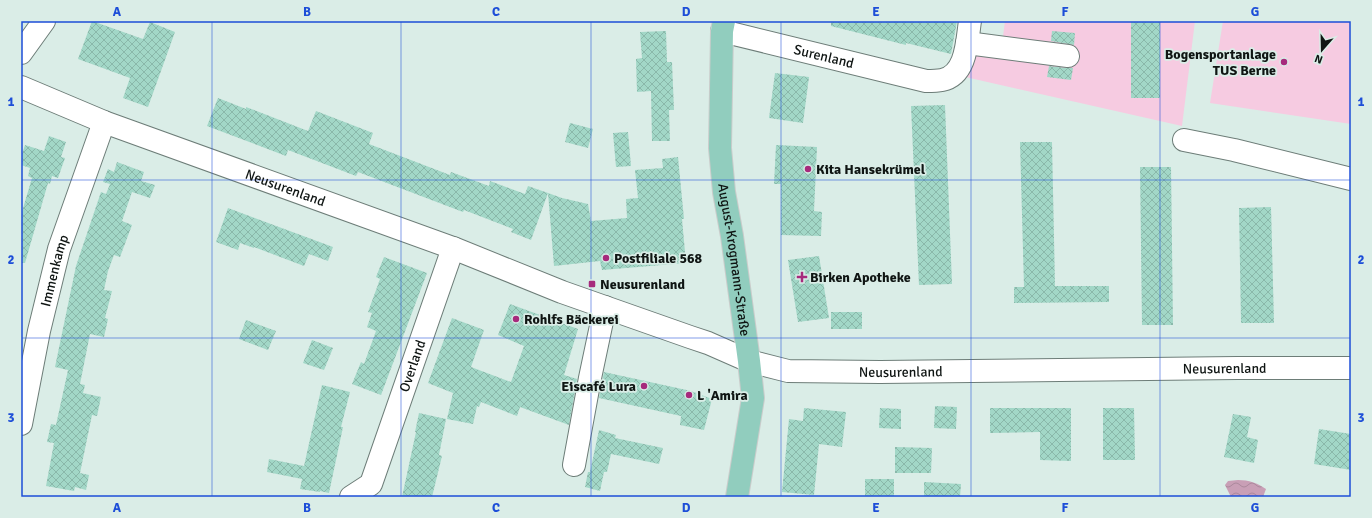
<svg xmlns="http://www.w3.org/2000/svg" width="1372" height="518" viewBox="0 0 1372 518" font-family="Signika,sans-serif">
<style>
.green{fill:#f6cbe1}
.water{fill:url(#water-waves)}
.building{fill:url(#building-cross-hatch)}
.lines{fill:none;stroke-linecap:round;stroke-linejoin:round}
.minor-casing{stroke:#6d7d78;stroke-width:24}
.major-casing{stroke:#cacccb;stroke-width:24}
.minor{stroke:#fff;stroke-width:22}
.major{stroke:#91cdbe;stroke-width:22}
.grid{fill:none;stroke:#1d4ed8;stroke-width:1;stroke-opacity:0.55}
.poi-dot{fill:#a62a7c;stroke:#daede7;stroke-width:1.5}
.labels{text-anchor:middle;stroke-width:3.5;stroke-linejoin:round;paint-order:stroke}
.poi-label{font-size:14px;font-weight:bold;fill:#0f1513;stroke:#daede7;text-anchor:start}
.street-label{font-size:14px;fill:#0f1513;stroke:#daede7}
.neatline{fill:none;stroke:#1d4ed8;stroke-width:1.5}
.grid-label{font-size:13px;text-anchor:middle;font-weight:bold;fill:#1d4ed8}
</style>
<defs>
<pattern id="water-waves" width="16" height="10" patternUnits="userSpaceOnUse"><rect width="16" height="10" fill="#c99fb6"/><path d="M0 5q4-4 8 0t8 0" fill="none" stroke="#ab889c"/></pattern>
<pattern id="building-cross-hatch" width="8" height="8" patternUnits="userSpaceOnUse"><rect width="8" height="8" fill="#a2d7c7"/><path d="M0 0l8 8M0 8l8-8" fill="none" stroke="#8ab8aa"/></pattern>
</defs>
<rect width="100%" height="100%" fill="#daede7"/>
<!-- green -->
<g class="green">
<polygon points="1005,21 1195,21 1182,126 961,76 971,41 1002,44"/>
<polygon points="1223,21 1351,21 1351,124 1210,103"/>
</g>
<!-- water -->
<path class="water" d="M1238,480C1249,480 1257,483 1266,489L1263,497H1231L1225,485L1228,481Z"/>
<!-- building -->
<g class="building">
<polygon points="92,21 143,39 150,22 175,32 148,107 123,98 130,78 78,59"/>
<polygon points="831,21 957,21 951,54 906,43 906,45 831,26"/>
<rect x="1131" y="21" width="29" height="77"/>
<polygon points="666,31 667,62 672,62 674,110 669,110 670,141 652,141 651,91 637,92 636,59 642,58 640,32"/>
<polygon points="1052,31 1075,33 1074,45 1051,41"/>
<polygon points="1049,66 1066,68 1073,68 1071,80 1047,77"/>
<polygon points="775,73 809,77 803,123 769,118"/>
<polygon points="218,98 246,109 246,107 308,131 316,111 373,133 369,144 450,175 451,172 489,186 490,181 525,194 528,186 548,193 531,240 511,232 513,229 464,210 463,212 358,172 356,176 288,150 286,156 207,126"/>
<polygon points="945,105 952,284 919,285 911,106"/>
<polygon points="570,123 593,129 588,148 565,142"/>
<polygon points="628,132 631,166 616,167 613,133"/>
<polygon points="49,136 66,142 61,157 65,158 58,178 52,176 50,184 48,183 25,263 21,263 21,215 32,178 28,176 30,168 21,165 21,157 25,145 44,151"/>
<polygon points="1020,142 1052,142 1055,286 1109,286 1109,302 1014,303 1014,287 1024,287"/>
<polygon points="776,145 817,147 814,211 822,212 821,236 781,235 781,184 774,184"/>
<polygon points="678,157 684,219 682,219 686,263 602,270 600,261 554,266 548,193 562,198 588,204 591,221 627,218 626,199 638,198 635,170 663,168 662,159"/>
<polygon points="117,162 144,172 141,181 155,185 150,198 132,192 122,221 132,225 120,257 114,255 108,271 104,290 112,291 105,318 108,319 104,337 90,334 80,384 85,385 83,393 101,397 97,416 92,415 80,473 89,475 86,490 75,487 74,491 46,486 54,443 47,442 51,424 56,425 68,370 55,367 76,266 101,192 106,194 110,184 103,182 108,169 114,172"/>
<polygon points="1140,167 1171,167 1173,325 1142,325"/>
<polygon points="1271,207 1274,323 1241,323 1239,208"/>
<polygon points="228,208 333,247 328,261 309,254 304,266 254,247 254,248 240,243 238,250 216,242"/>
<polygon points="819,256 829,318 798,322 788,260"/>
<polygon points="384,257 427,273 381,395 352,384 361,362 364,364 376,331 367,327 372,313 368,312 380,279 376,277"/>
<polygon points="510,304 578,329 564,375 577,379 569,425 520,407 517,416 481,402 479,407 477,406 473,424 447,419 453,393 428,383 452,318 484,330 471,367 511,382 524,346 498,335"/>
<rect x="831" y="312" width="31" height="17"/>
<polygon points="246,320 276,331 268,350 239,339"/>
<polygon points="312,340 333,348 324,370 303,363"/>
<polygon points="604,372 691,391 712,399 704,430 680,425 681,416 599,398"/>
<polygon points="322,385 350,392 341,427 343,427 329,493 320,491 320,492 300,489 302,479 267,472 269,459 304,466"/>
<polygon points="935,406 957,407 956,429 934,428"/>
<polygon points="804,408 846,412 842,447 819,444 814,495 782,492 789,419 803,421"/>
<polygon points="880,408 901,409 901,429 879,428"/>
<polygon points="990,408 1071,408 1071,461 1040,460 1040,432 990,433"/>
<polygon points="1103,408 1134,408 1135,460 1103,460"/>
<polygon points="419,413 446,419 439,455 442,456 432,497 402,497 416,432 415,432"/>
<polygon points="1233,414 1251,417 1247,437 1258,440 1254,463 1224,457"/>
<polygon points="1319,429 1351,434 1351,470 1314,464"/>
<polygon points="599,430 616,435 615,438 663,448 659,464 611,454 607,472 604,472 600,491 585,487 588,472 590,472"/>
<polygon points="895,447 932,448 931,473 895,473"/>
<rect x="865" y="479" width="29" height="18"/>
<polygon points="924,482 961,484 960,497 924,497"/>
</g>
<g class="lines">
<defs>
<g id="minor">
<path id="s1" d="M722,31L926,81C932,81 937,81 942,80C967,75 967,40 970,21"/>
<polyline points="967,43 1068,56"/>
<polyline points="21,53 44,21"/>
<path id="s2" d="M21,87L104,122L453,248L562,292L690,337L708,343L749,361L788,371L880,372L1237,368H1351"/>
<polyline points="1184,140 1234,150 1351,179"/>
<path id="s3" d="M21,424L39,331L59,249L104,122"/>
<polyline points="574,465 590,378 605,307"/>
<path id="s4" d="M351,497L371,484L453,248"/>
</g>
<g id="major">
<path id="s5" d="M724,21L722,31L720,148L724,192L732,236L749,361L753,398L737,497"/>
</g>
</defs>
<!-- minor casing -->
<use href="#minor" class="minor-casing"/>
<!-- major casing -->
<use href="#major" class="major-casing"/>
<!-- minor -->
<use href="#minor" class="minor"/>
<!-- major -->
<use href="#major" class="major"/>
</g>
<!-- grid -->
<path class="grid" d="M212,21V497M401,21V497M591,21V497M781,21V497M971,21V497M1160,21V497M21,180H1351M21,338H1351"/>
<!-- markers -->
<g class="poi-dot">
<circle cx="1284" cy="62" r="4"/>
<circle cx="808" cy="169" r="4"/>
<circle cx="606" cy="258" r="4"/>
<path d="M800 271h4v4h4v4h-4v4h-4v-4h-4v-4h4z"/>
<rect x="588" y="280" width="8" height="8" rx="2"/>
<circle cx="516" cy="319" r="4"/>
<circle cx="644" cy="386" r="4"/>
<circle cx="689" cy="395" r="4"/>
</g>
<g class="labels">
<!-- poi labels -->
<g class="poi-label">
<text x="1276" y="59" text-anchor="end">Bogensportanlage<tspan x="1276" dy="16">TUS Berne</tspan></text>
<text x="816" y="174">Kita Hansekrümel</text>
<text x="614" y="263">Postfiliale 568</text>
<text x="810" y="282">Birken Apotheke</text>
<text x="600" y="289">Neusurenland</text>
<text x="524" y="324">Rohlfs Bäckerei</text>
<text x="636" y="391" text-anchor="end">Eiscafé Lura</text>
<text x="697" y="400">L 'Amira</text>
</g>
<!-- street labels -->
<g class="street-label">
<text dy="5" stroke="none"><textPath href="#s1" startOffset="105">Surenland</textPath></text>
<text dy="5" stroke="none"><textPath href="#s2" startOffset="283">Neusurenland</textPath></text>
<text dy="5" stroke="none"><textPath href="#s5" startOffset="240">August-Krogmann-Straße</textPath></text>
<text dy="5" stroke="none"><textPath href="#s3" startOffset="157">Immenkamp</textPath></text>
<text dy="5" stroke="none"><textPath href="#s4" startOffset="149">Overland</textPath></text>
<text dy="5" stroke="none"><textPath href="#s2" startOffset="1255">Neusurenland</textPath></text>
<text dy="5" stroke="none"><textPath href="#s2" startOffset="931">Neusurenland</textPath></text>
</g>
</g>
<!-- border -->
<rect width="1372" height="518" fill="none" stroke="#daede7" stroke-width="44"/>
<!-- north arrow -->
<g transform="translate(1322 50) rotate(200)" stroke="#daede7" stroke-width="3" paint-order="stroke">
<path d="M0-3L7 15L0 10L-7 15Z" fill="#0f1513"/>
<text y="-6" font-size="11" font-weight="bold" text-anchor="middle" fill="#0f1513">N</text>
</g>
<rect x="22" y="22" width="1328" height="474" class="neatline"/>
<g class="grid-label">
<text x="117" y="16">A</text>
<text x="307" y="16">B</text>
<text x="496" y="16">C</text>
<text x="686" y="16">D</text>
<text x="876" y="16">E</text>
<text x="1065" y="16">F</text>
<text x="1255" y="16">G</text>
<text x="11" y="106">1</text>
<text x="1361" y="106">1</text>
<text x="11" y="264">2</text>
<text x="1361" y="264">2</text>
<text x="11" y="422">3</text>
<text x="1361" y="422">3</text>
<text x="117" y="512">A</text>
<text x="307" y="512">B</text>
<text x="496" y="512">C</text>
<text x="686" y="512">D</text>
<text x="876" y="512">E</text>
<text x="1065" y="512">F</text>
<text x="1255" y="512">G</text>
</g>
</svg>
